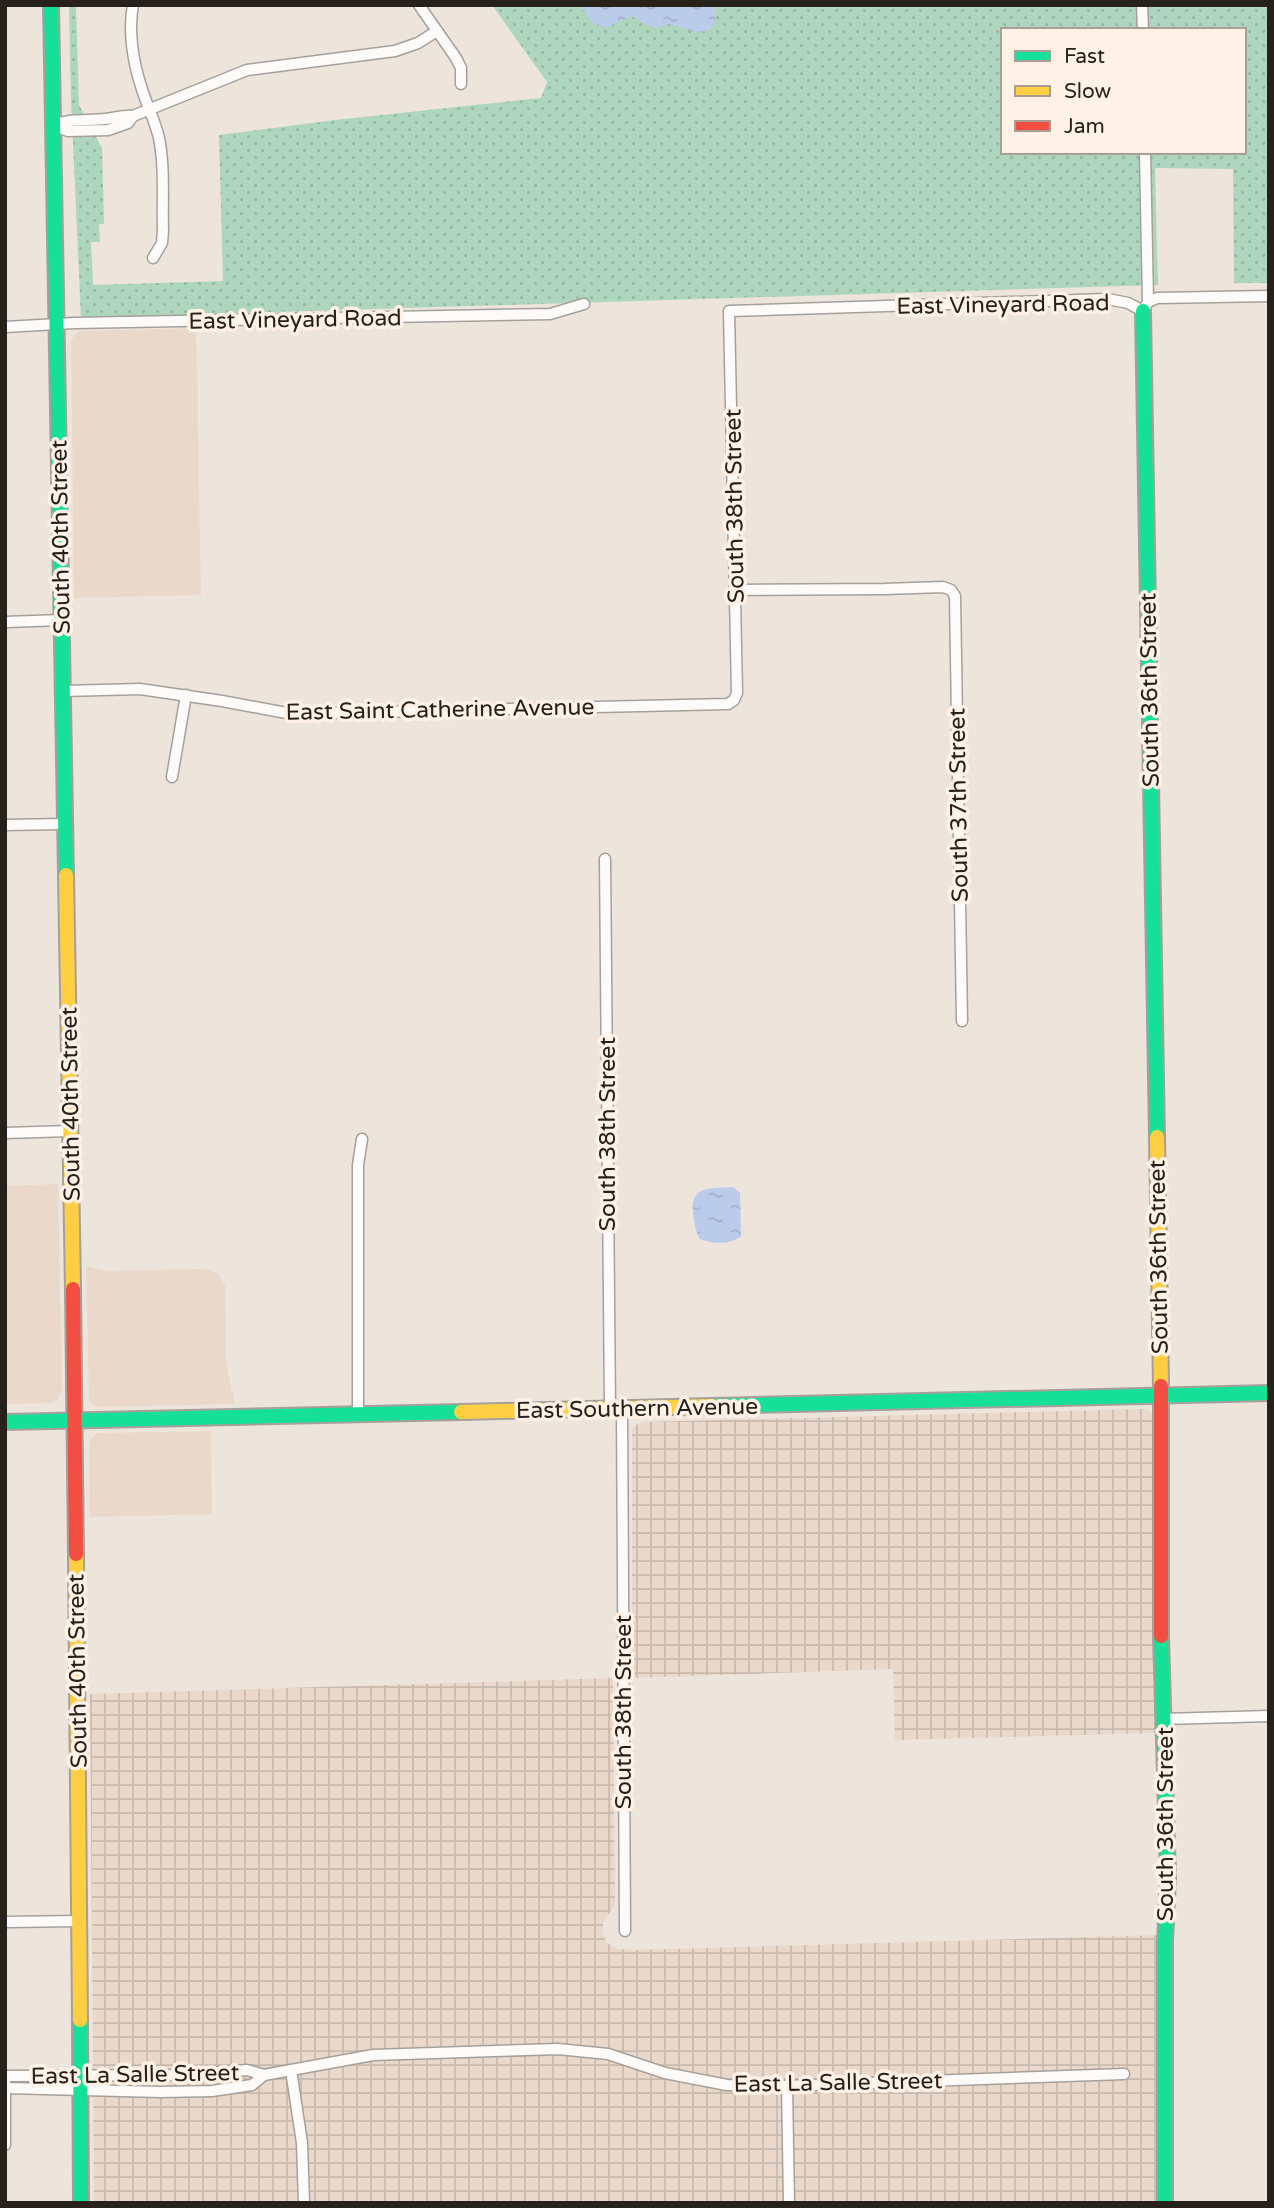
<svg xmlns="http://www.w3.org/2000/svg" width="1274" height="2208" viewBox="0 0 1274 2208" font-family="'Varela Round',sans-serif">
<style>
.built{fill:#ead9cb}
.industrial{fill:url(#industrial-grid)}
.grass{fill:url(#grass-dots);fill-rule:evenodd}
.water{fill:url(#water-ripples)}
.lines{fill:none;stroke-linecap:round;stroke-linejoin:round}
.street-casing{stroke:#a7a09a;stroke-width:13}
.fast-casing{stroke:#a7a09a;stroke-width:18}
.slow-casing{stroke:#a7a09a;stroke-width:18}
.jam-casing{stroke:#a7a09a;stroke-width:18}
.street{stroke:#fcfbfa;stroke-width:10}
.fast{stroke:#16e098;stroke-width:14}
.slow{stroke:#ffcf43;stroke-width:14}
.jam{stroke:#f24e42;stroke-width:14}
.labels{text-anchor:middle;stroke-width:7;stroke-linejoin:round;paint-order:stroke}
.street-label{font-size:23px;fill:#27211b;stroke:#fff1e6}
</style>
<defs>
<pattern id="industrial-grid" width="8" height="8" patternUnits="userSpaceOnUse" patternTransform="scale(1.75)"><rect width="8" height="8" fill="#ead9cb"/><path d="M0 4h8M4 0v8" fill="none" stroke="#c9baae"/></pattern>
<pattern id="grass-dots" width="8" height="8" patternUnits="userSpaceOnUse" patternTransform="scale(1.75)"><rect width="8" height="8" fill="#aed6bf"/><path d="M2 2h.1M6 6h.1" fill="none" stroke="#96b7a4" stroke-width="1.8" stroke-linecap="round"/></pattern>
<pattern id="water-ripples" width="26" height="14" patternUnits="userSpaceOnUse" patternTransform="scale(1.75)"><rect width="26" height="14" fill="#bbcceb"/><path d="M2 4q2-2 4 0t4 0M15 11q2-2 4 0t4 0" fill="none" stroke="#a1afc9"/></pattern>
</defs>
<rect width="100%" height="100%" fill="#ede4dc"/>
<!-- built -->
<g class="built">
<polygon points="196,328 201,595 74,598 71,340 78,332 83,331"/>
<polygon points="58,1184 62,1391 57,1400 52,1403 5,1404 5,1186"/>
<polygon points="86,1266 107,1271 202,1269 210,1270 218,1274 225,1286 226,1359 232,1393 234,1393 234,1404 98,1407 93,1405 89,1398"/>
<polygon points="211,1431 212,1514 89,1517 90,1441 97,1433"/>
</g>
<!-- industrial -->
<g class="industrial">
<polygon points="1143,1409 1148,1410 1153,1415 1155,1422 1156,1733 895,1740 893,1669 632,1678 632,1429 637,1424 643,1422"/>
<polygon points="613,1678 615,1905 603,1922 603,1933 606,1942 618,1949 633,1950 1161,1935 1162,2203 94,2203 90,1694"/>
</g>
<!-- grass -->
<path class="grass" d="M69,5H76L79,105L102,148L104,224H99L100,242H91L93,285L223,281L219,135L335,120L541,98L547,82L492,5H1269V283H1234L1233,169L1155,168L1158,285L81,318L71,99ZM1003,30H1244V152H1003Z"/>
<!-- water -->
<g class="water">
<polygon points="580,5 714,5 716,18 711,29 707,31 695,32 670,24 654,28 631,16 606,28 593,23"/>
<path d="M733,1187L740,1193L741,1236C732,1245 711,1244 700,1239C695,1230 694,1222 693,1212C690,1184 713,1189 733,1187Z"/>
</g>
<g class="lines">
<defs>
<g id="street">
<path d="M133,5C128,30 133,62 141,86C146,104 155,120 159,138C165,168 162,200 163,231L162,243L153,258"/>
<polyline points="419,5 456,58 461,68 461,84"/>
<polyline points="1142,5 1143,30"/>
<path d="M53,125C72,118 86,121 105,119C115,118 123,115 133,116L247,70L395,51L418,43L437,31"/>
<polyline points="53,125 68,131 108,130 128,123 133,116"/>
<polyline points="1145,152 1148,302"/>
<polyline points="5,327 75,323 550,314 584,304"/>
<polyline points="736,590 884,589 943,587 951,590 955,596 962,1021"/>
<polyline points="5,622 62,620"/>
<polyline points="63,691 140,689 222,701 292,714 728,704 734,700 737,693 729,311 1108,299 1128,303 1143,311 1148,302 1157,298 1269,296"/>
<polyline points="172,777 186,695"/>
<polyline points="5,825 65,824"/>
<polyline points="605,859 610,1409"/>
<polyline points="5,1133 70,1131"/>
<polyline points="622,1409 625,1931"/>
<polyline points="358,1415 358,1165 362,1139"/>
<polyline points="1164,1719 1269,1716"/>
<polyline points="5,1922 79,1921"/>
<polyline points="291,2070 302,2143 304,2203"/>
<polyline points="787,2086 789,2203"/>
<polyline points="6,2088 161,2092 212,2091 252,2085 264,2075"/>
<polyline points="5,2145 5,2076 188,2075 247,2070 264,2075 373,2055 558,2049 608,2054 665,2073 727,2085 787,2086 1124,2074"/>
</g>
<g id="fast">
<polyline points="51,5 66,875"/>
<polyline points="1143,311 1157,1137"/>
<polyline points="713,1406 1269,1393"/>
<polyline points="5,1422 461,1412"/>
<polyline points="1161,1636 1168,1878 1165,1942 1165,2203"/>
<polyline points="80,2020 81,2203"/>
</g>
<g id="slow">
<polyline points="66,875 73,1289"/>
<polyline points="1157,1137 1161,1386"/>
<polyline points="461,1412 713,1406"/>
<polyline points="76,1554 80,2020"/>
</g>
<g id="jam">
<polyline points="73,1289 76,1554"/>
<polyline points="1161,1386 1161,1636"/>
</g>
</defs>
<!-- street casing -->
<use href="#street" class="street-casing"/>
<!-- fast casing -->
<use href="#fast" class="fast-casing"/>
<!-- slow casing -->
<use href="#slow" class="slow-casing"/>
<!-- jam casing -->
<use href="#jam" class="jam-casing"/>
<!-- street -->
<use href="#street" class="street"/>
<!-- fast -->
<use href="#fast" class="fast"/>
<!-- slow -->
<use href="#slow" class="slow"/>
<!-- jam -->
<use href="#jam" class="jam"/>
</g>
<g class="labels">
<!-- street labels -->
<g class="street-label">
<text transform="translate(1003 304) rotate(-1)" y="8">East Vineyard Road</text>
<text transform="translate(295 319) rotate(-1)" y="8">East Vineyard Road</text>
<text transform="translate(734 506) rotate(-91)" y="8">South 38th Street</text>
<text transform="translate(60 537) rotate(-91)" y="8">South 40th Street</text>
<text transform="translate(1149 690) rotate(-91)" y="8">South 36th Street</text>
<text transform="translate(440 709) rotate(-1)" y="8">East Saint Catherine Avenue</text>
<text transform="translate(958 805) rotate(-91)" y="8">South 37th Street</text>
<text transform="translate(70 1104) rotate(-91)" y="8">South 40th Street</text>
<text transform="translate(607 1134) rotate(-90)" y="8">South 38th Street</text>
<text transform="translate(1158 1257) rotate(-91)" y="8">South 36th Street</text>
<text transform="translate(637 1408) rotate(-1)" y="8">East Southern Avenue</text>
<text transform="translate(77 1671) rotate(-91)" y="8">South 40th Street</text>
<text transform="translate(623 1712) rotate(-90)" y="8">South 38th Street</text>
<text transform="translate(1165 1824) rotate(-90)" y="8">South 36th Street</text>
<text transform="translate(135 2074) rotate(-1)" y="8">East La Salle Street</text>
<text transform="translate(838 2082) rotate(-1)" y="8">East La Salle Street</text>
</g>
</g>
<!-- border -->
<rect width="1274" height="2208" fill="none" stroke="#27211b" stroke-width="14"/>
<!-- legend -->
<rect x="1001" y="28" width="245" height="126" fill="#fff1e6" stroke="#a99e95" stroke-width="2"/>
<rect x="1015" y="51" width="35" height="10" fill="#16e098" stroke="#a99e95" stroke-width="2"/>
<text x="1064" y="63" font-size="21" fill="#27211b">Fast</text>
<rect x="1015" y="86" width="35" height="10" fill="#ffcf43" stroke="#a99e95" stroke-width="2"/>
<text x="1064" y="98" font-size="21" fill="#27211b">Slow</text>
<rect x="1015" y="121" width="35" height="10" fill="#f24e42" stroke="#a99e95" stroke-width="2"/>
<text x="1064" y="133" font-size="21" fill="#27211b">Jam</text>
</svg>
